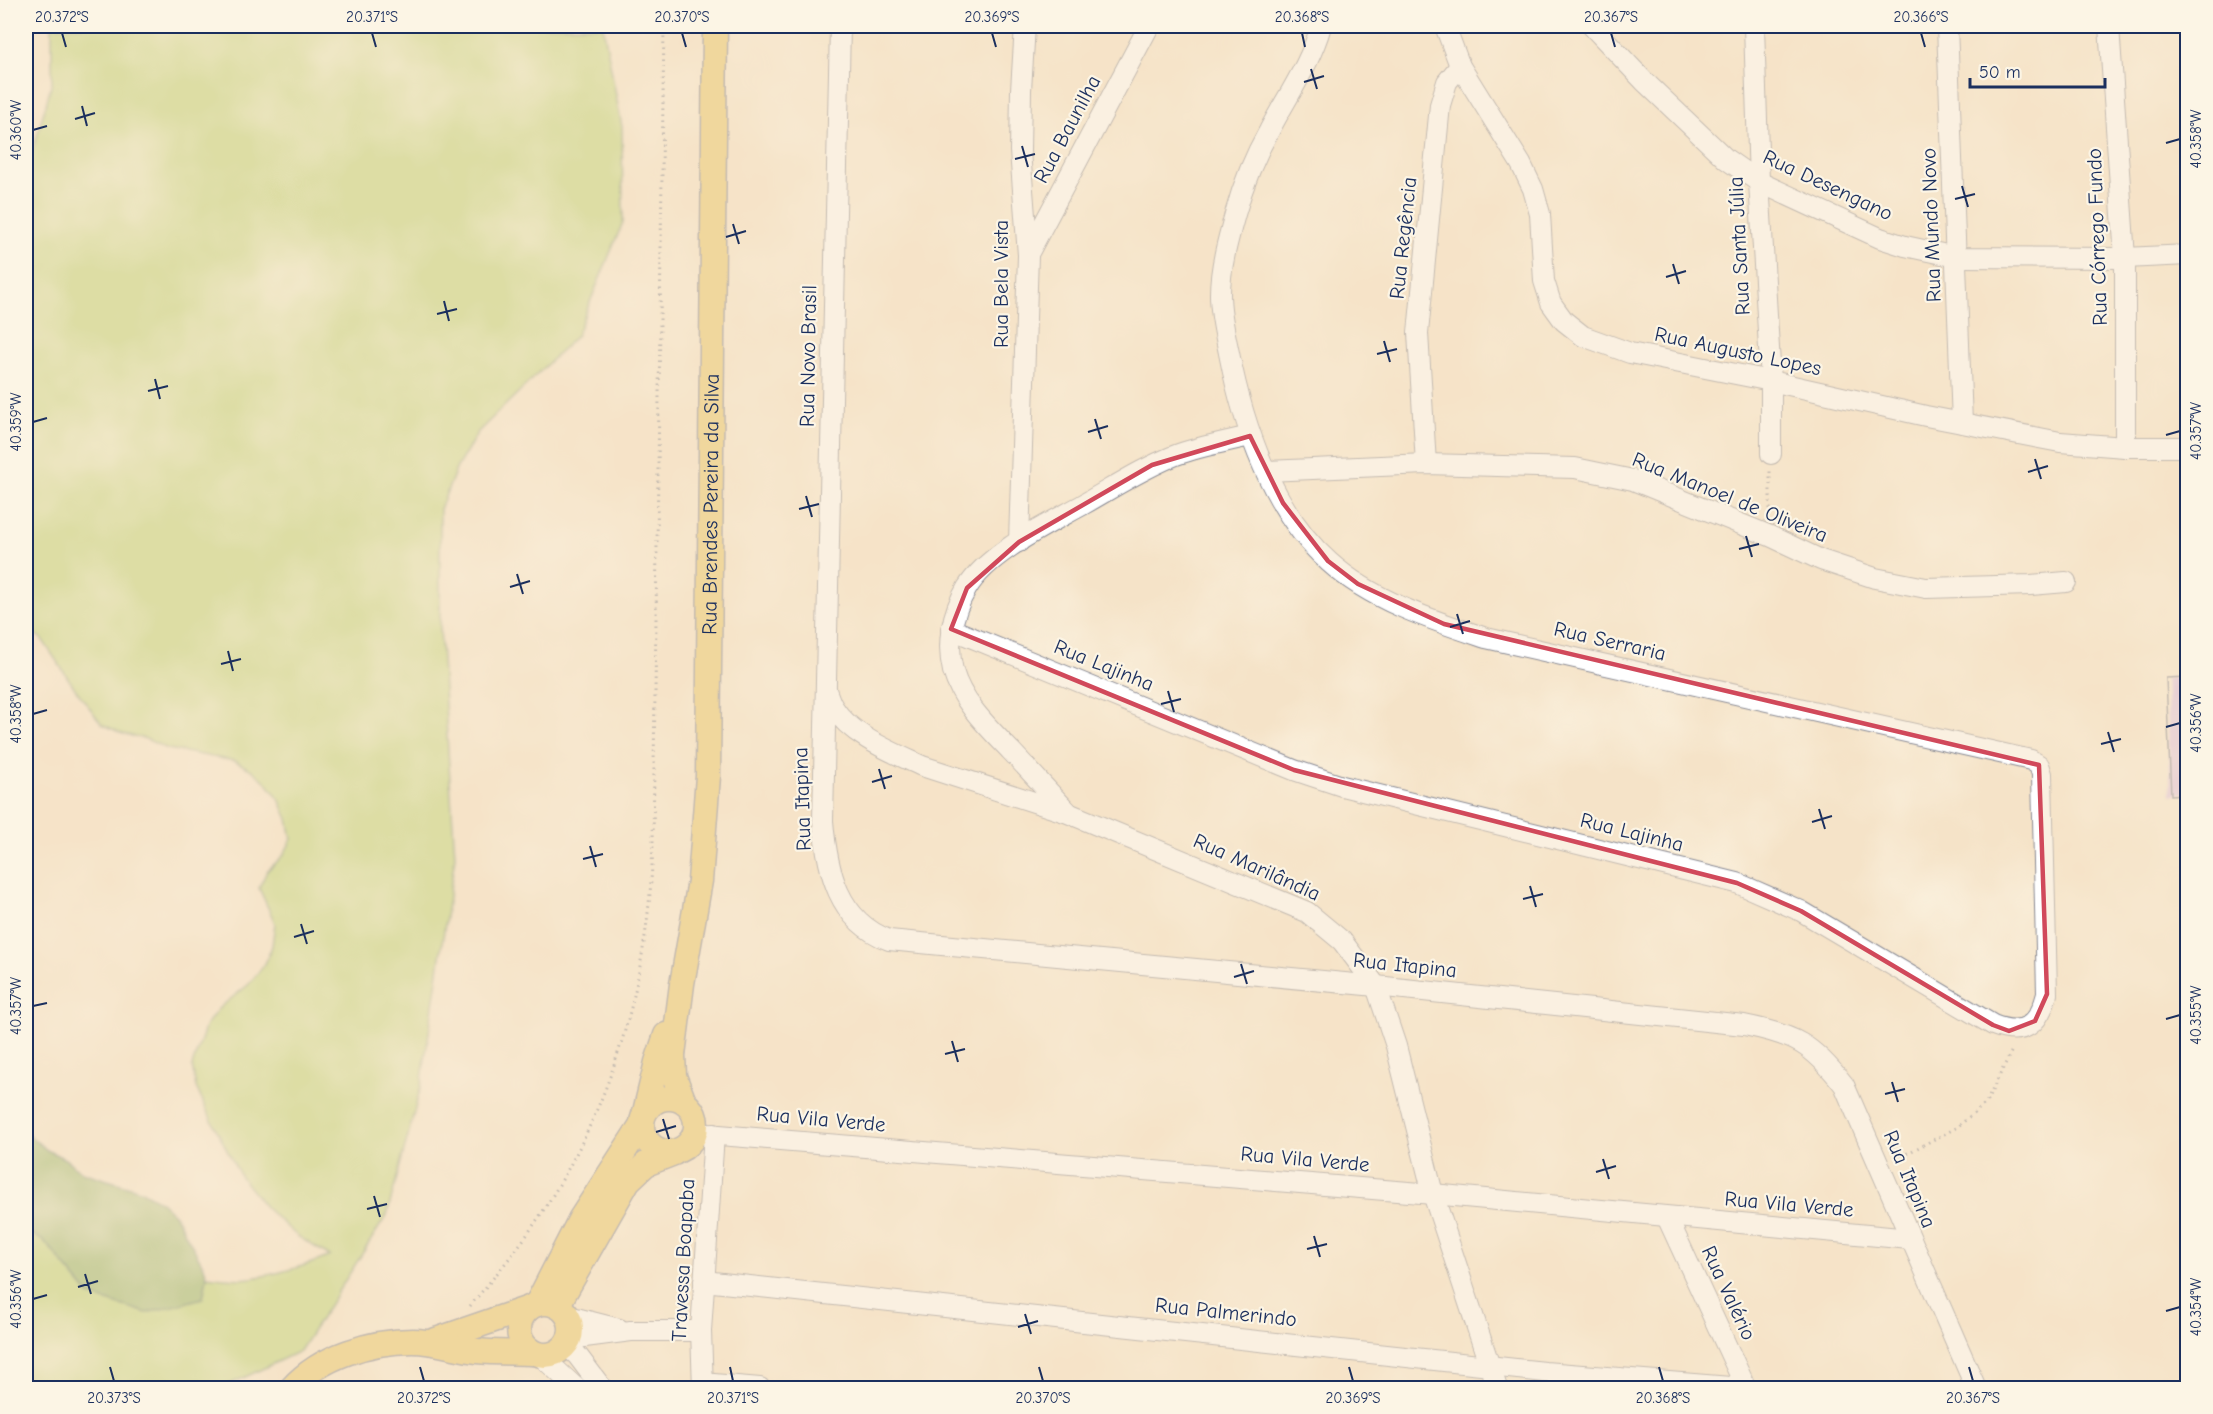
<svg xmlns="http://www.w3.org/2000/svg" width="2213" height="1414" viewBox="0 0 2213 1414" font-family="'Comic Neue',sans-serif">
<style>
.green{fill:#bed579;stroke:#6c826c;stroke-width:1.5}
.forest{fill:#96b669;stroke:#587264;stroke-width:1.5}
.building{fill:#c89fe2}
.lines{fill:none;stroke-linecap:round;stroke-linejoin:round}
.minor-casing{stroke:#888993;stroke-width:22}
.major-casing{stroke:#888993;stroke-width:27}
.path{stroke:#888993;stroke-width:3;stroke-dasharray:1.5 4.5;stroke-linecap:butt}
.minor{stroke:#fff;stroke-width:20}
.major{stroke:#e9c769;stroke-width:24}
.marked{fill:none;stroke:#d1495b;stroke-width:4.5;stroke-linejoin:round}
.ticks{fill:none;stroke:#1b2f5e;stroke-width:2}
.labels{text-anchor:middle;stroke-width:4.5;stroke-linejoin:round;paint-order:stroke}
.street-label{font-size:21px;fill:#1b2f5e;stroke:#fcf5e5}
.neatline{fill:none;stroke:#1b2f5e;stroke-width:2}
.ticks-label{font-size:15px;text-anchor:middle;fill:#1b2f5e}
</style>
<rect width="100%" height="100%" fill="#fcf5e5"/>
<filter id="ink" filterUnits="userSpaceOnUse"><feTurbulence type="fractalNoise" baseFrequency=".0167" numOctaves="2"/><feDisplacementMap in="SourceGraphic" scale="12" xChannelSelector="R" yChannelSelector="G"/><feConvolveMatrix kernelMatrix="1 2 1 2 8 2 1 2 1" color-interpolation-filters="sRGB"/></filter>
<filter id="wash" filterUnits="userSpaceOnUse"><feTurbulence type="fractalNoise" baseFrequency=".008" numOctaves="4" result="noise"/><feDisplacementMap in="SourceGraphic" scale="24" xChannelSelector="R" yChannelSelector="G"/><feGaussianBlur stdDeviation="1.35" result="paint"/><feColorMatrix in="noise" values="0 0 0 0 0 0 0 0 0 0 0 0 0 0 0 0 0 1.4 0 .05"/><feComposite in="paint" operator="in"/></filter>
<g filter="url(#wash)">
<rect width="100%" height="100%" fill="#f5e3c8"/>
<!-- green -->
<path class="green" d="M52,26H603L622,127L623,222L576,336L478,432L457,467L440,509V629L455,856L421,1086L387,1215L300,1351L222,1388H26V1230L45,1242L90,1296L203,1298L207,1276C222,1278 236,1280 251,1278C273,1275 310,1265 330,1256L297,1236L266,1208L241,1177L205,1107L196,1087L192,1066L206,1025L218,1009L248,985L265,964L272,946L275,923L259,888L267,871L283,856L292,839L288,819L279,799L266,782L252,770L235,761L168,749L146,739L123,734L102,724L76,690L42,639L26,628V167H28L52,83Z"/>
<!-- forest -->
<polygon class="forest" points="26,1133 47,1150 65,1159 82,1172 140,1190 160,1201 175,1215 204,1267 207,1276 203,1298 147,1313 90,1296 45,1242 26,1230"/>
<g id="blocks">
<!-- building -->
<polygon class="building" points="2187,677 2187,794 2171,795 2166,678"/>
</g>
</g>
<g filter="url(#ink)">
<use href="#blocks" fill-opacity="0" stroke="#888993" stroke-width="1.5"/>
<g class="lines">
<defs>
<g id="minor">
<path d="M840,26L823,821C827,870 838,921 889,940L1376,986L1744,1025C1795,1035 1812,1044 1844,1085L1976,1388"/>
<polyline points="1445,26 1460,66 1521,164 1533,189 1540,214 1544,281 1551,303 1564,321 1583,336 1630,353 1771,381 1926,416 2060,442 2125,447 2188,447"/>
<polyline points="1592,26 1644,81 1726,159 1759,182 1880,238 1905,246 1956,257 2125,258 2188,255"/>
<polyline points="1754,26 1759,182 1771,381 1771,454"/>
<polyline points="1947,26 1962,423"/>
<polyline points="2109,26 2125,258 2125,447"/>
<polyline points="1028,254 1149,26"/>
<polyline points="1426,464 1418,333 1440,105 1447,82 1460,66"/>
<polyline points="1267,471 1426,464 1575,468 1633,480 1770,536 1821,560 1875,578 1926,588 2031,585 2066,582"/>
<polyline points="1019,542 1028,255 1020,151 1021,90 1025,26"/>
<path d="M951,629L1294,770L1342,786L1737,883L1801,911L1993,1025C2024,1037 2039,1025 2047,994L2042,774L2039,765L2031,760L1486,638C1432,620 1372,601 1329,562C1272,511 1243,425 1229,353C1225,334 1220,314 1220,294C1220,268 1228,239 1235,214C1243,185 1254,157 1269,131C1288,95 1310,64 1321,26"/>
<path d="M826,690C828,696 830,702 833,707C851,736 892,752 922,766L1068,813L1307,912L1342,941L1376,986L1396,1046L1433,1194L1497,1388"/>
<path d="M1067,811C1048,791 1030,771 1011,751C989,728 962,703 953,671C946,643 952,613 967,588C989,552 1047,525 1084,504C1114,487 1143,468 1176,455C1200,446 1225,442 1250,436"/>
<polyline points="695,1133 1433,1194 1910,1239"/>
<polyline points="1667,1217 1746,1388"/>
<polyline points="704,1281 1545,1372 1743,1388"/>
<polyline points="568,1316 619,1329"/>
<polyline points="569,1339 631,1331 701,1331"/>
<polyline points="566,1345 577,1355 602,1388"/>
<polyline points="541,1356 576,1388"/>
<polyline points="702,1383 760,1388"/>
<polyline points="703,1388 701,1331 714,1134"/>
</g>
<g id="major">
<circle cx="669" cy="1125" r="27"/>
<path id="s1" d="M684,1102L674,1076L673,1055L682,984L700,881L708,776L715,26"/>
<polyline points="645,1112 657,1062 666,1035"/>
<circle cx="545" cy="1329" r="26"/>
<polyline points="537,1304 581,1218 642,1124"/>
<polyline points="557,1306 628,1181 646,1164 674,1153"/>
<polyline points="430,1342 529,1308"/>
<path d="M292,1388C321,1356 371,1341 413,1341C435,1341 456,1349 477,1351C495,1353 514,1352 532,1353"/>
</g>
</defs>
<!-- minor casing -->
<use href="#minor" class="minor-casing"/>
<!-- major casing -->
<use href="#major" class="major-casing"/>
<!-- path -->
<g class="path">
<polyline points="1770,515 1770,471"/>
<polyline points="1896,1159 1956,1128 1986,1103 2013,1048"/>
<path d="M470,1306C493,1278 517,1251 537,1220C614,1105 649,979 653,842L664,26"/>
</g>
<!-- minor -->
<use href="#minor" class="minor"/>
<!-- major -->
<use href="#major" class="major"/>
</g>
</g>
<!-- marked area -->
<path d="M0 0H2213V1414H0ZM1250,436L1283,503L1328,561L1358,584L1444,624L2039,765L2047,994L2035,1021L2009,1031L1993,1025L1801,911L1737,883L1294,770L951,629L967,588L1019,542L1152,465Z" fill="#f5e3c8" fill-opacity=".55" fill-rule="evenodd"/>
<path class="marked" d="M1250,436L1283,503L1328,561L1358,584L1444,624L2039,765L2047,994L2035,1021L2009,1031L1993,1025L1801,911L1737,883L1294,770L951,629L967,588L1019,542L1152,465Z"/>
<!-- ticks -->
<path class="ticks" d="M62,33L66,47M372,33L376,47M682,33L686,47M992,33L996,47M1302,33L1305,47M1611,33L1615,47M1921,33L1925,47M1311,69L1317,89M1304,82L1324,76M82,106L87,126M75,119L95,113M33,130L47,126M2166,143L2180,139M1022,146L1028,167M1015,159L1035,154M1962,186L1968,207M1955,199L1975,194M733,224L739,244M726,237L746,231M1673,264L1679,284M1666,277L1686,271M444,301L449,321M437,314L457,309M1384,341L1390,362M1377,354L1397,349M155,379L160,399M148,391L168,386M1095,419L1101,439M33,422L47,418M1088,432L1108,426M2166,435L2180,431M2035,459L2041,479M2028,472L2048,466M806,496L812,517M799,509L819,504M1746,536L1752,557M1739,549L1759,544M517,574L523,594M510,587L530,581M1457,614L1463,634M1450,627L1470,621M228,651L233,671M221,664L241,659M1168,691L1174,712M1161,704L1181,699M33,714L47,710M2166,727L2180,723M2108,732L2114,752M2101,744L2121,739M879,769L885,789M872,782L892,776M1819,809L1825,829M1812,822L1832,816M590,846L596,867M583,859L603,854M1530,886L1536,907M1523,899L1543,894M301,924L307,944M294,937L314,931M1241,964L1247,984M1234,977L1254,971M33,1006L47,1003M2166,1019L2180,1015M952,1041L958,1062M945,1054L965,1049M1892,1082L1898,1102M1885,1094L1905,1089M663,1119L669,1139M656,1132L676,1126M1603,1159L1609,1179M1596,1172L1616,1166M374,1196L380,1217M367,1209L387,1204M1314,1236L1320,1257M1307,1249L1327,1244M85,1274L91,1294M78,1287L98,1281M33,1299L47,1295M2166,1311L2180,1307M1025,1314L1031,1334M1018,1327L1038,1321M110,1367L114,1381M420,1367L424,1381M730,1367L733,1381M1039,1367L1043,1381M1349,1367L1353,1381M1659,1367L1663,1381M1969,1367L1973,1381"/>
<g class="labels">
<!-- street labels -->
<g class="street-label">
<text transform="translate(1067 129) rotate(-62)" y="7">Rua Baunilha</text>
<text transform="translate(1828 185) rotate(25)" y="7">Rua Desengano</text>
<text transform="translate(1931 225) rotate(-92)" y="7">Rua Mundo Novo</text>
<text transform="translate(2097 237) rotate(-92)" y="7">Rua Córrego Fundo</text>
<text transform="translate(1403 238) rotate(-84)" y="7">Rua Regência</text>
<text transform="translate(1739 246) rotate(-93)" y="7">Rua Santa Júlia</text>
<text transform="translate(1001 284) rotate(-90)" y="7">Rua Bela Vista</text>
<text transform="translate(1738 351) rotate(12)" y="7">Rua Augusto Lopes</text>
<text transform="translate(808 356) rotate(-89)" y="7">Rua Novo Brasil</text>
<text transform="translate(1730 497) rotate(22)" y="7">Rua Manoel de Oliveira</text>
<text dy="7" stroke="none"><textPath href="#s1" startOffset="602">Rua Brendes Pereira da Silva</textPath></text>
<text transform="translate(1610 641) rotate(13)" y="7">Rua Serraria</text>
<text transform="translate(1104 665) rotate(22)" y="7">Rua Lajinha</text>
<text transform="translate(802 799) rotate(-92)" y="7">Rua Itapina</text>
<text transform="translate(1632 832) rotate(14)" y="7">Rua Lajinha</text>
<text transform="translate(1257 867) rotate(24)" y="7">Rua Marilândia</text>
<text transform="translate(1405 965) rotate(6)" y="7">Rua Itapina</text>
<text transform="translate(821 1119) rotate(5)" y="7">Rua Vila Verde</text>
<text transform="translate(1305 1159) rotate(5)" y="7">Rua Vila Verde</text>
<text transform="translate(1910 1179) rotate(67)" y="7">Rua Itapina</text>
<text transform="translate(1789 1204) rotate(5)" y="7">Rua Vila Verde</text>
<text transform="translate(683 1260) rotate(-87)" y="7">Travessa Boapaba</text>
<text transform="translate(1729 1293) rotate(65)" y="7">Rua Valério</text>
<text transform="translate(1226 1312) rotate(6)" y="7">Rua Palmerindo</text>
</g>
</g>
<!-- margin -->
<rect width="2213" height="1414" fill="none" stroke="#fcf5e5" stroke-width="66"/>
<!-- scale -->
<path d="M1970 78v9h135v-9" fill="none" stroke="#1b2f5e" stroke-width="3"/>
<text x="1979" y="78" font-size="18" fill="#1b2f5e" stroke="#fcf5e5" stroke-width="4.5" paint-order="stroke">50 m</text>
<rect x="33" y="33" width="2147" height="1348" class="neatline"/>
<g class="ticks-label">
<text x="62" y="22">20.372°S</text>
<text x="372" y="22">20.371°S</text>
<text x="682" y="22">20.370°S</text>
<text x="992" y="22">20.369°S</text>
<text x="1302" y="22">20.368°S</text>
<text x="1611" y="22">20.367°S</text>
<text x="1921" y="22">20.366°S</text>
<text transform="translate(16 130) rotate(-90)" y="5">40.360°W</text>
<text transform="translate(2196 139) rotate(-90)" y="5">40.358°W</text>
<text transform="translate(16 422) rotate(-90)" y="5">40.359°W</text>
<text transform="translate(2196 431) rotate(-90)" y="5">40.357°W</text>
<text transform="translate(16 714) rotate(-90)" y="5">40.358°W</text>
<text transform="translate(2196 723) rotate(-90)" y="5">40.356°W</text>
<text transform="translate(16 1006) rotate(-90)" y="5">40.357°W</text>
<text transform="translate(2196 1015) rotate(-90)" y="5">40.355°W</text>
<text transform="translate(16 1299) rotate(-90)" y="5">40.356°W</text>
<text transform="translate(2196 1307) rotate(-90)" y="5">40.354°W</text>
<text x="114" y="1403">20.373°S</text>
<text x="424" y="1403">20.372°S</text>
<text x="733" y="1403">20.371°S</text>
<text x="1043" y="1403">20.370°S</text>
<text x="1353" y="1403">20.369°S</text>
<text x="1663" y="1403">20.368°S</text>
<text x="1973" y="1403">20.367°S</text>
</g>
</svg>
